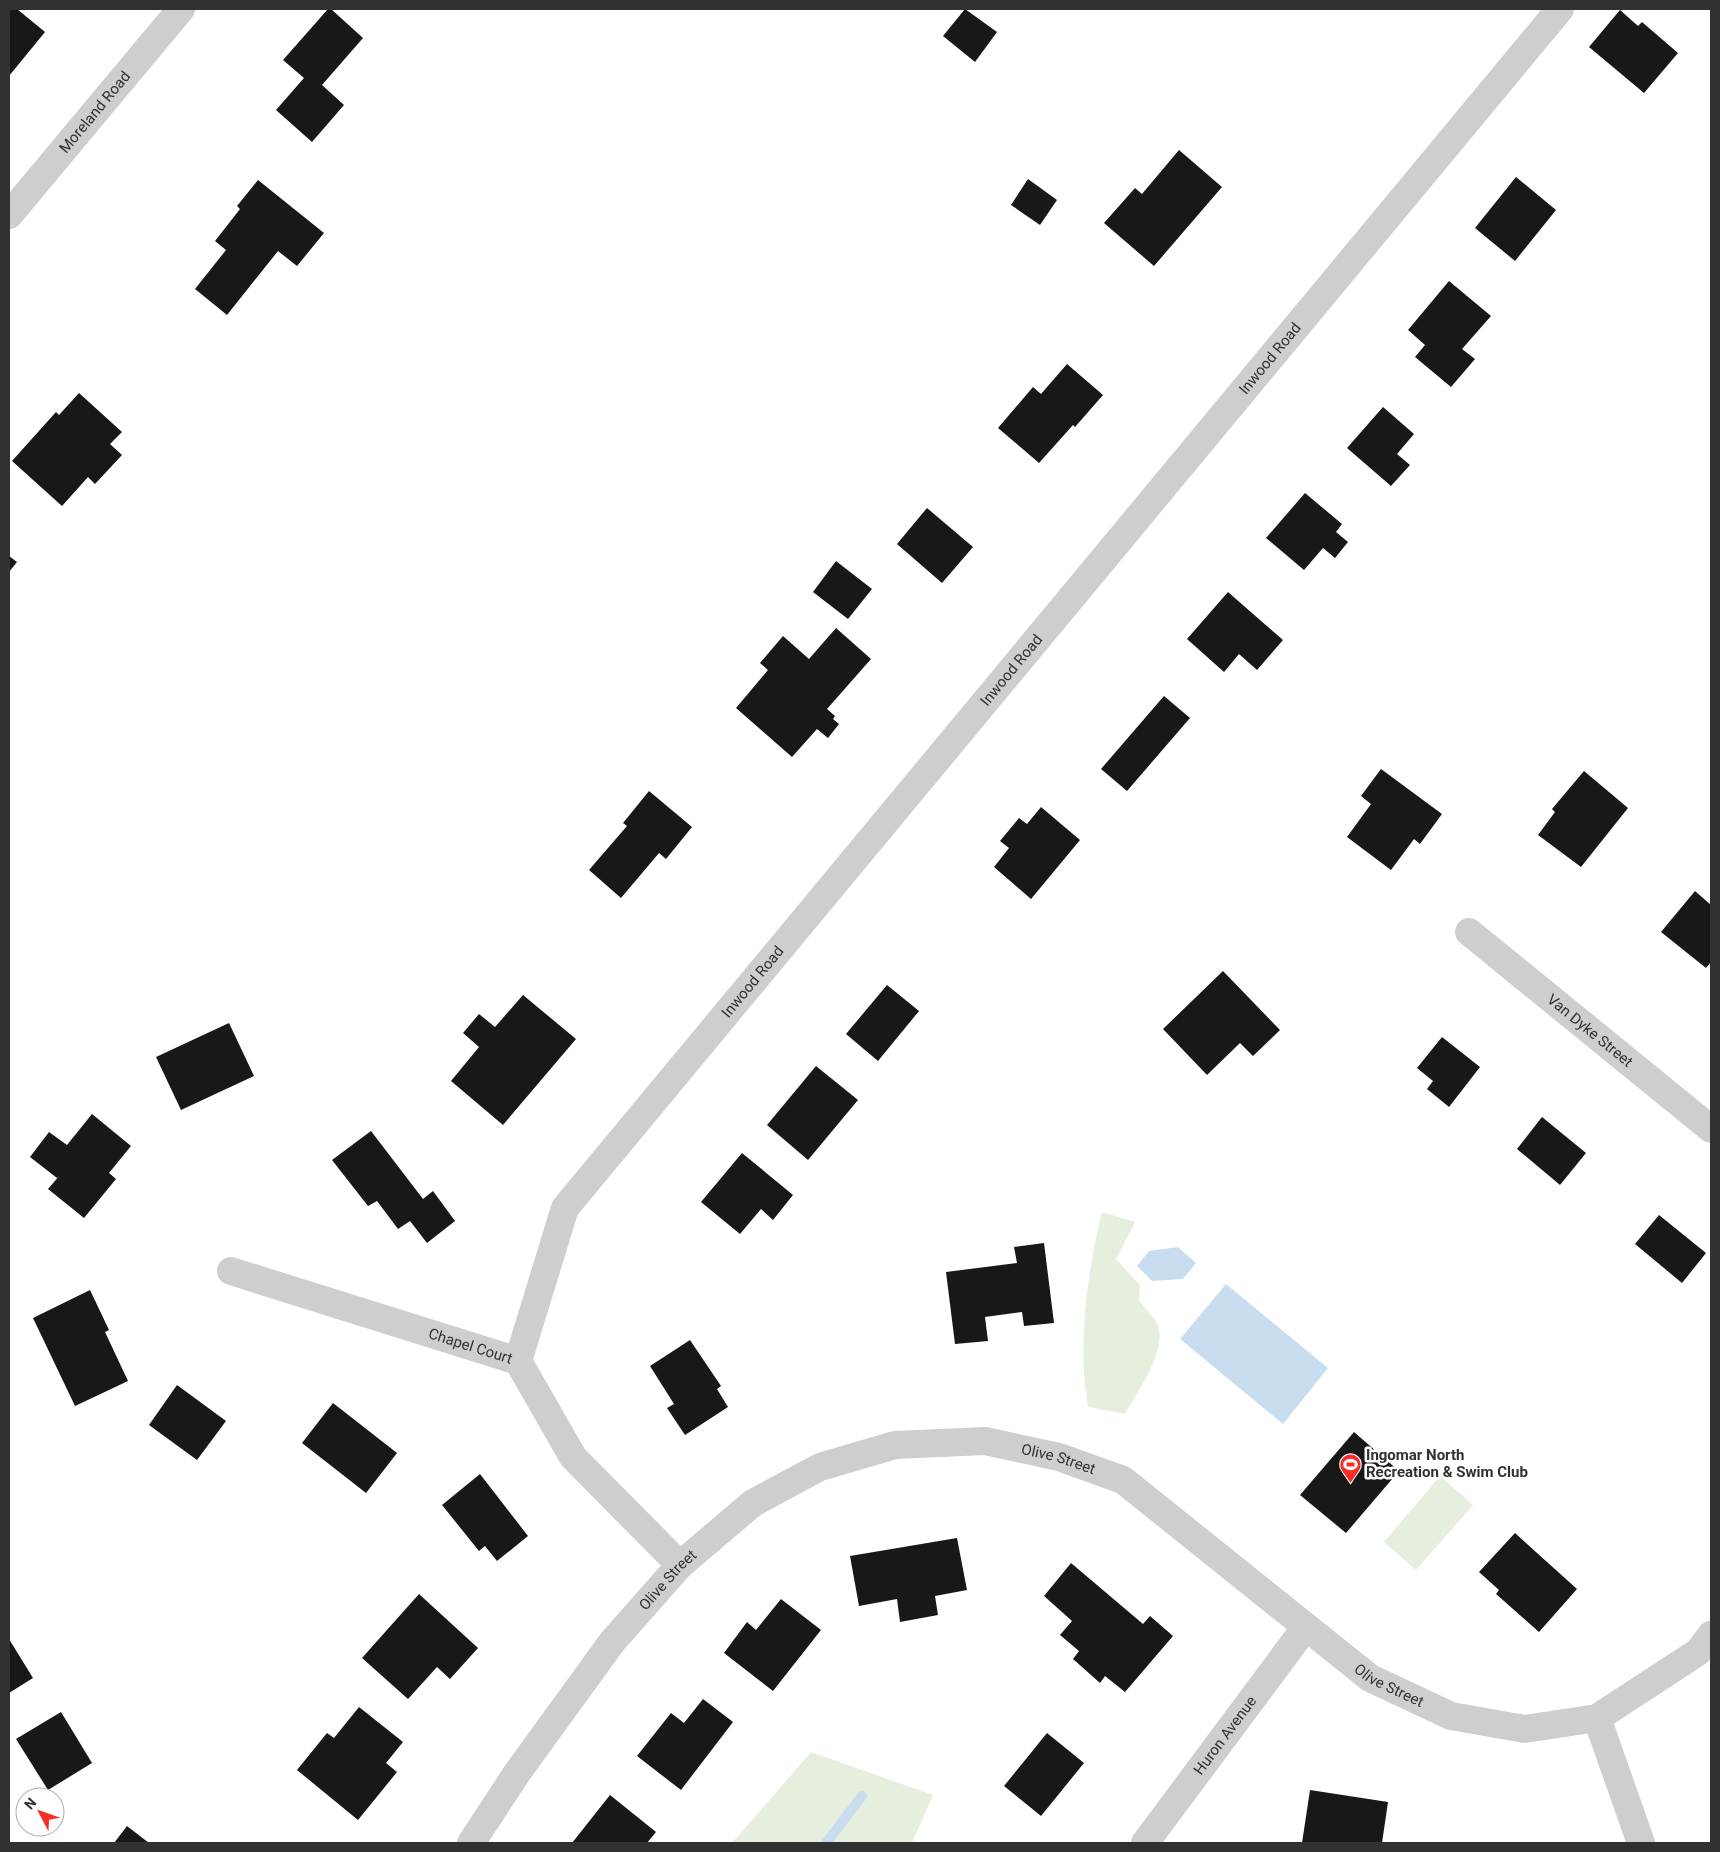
<svg xmlns="http://www.w3.org/2000/svg" width="1720" height="1852" viewBox="0 0 1720 1852" font-family="Roboto,sans-serif">
<style>
.green{fill:#e6efde}
.water{fill:#c9ddf0}
.lines{fill:none;stroke-linecap:round;stroke-linejoin:round}
.stream{stroke:#c9ddf0;stroke-width:10}
.building{fill:#181818}
.minor{stroke:#cecece;stroke-width:28}
.labels{text-anchor:middle;stroke-width:5;stroke-linejoin:round;paint-order:stroke}
.street-label{font-size:15px;fill:#313131;stroke:#fff}
.poi-label{font-size:15px;font-weight:bold;fill:#313131;stroke:#fff;text-anchor:start}
</style>
<rect width="100%" height="100%" fill="#fff"/>
<!-- green -->
<g class="green">
<path d="M1102,1212L1135,1222L1116,1259L1140,1285L1139,1300C1144,1308 1154,1317 1158,1325C1167,1351 1137,1393 1125,1414L1088,1407C1077,1343 1087,1274 1102,1212Z"/>
<polygon points="1440,1476 1473,1505 1416,1570 1384,1542"/>
<polygon points="811,1752 933,1795 912,1843 732,1843"/>
</g>
<!-- water -->
<g class="water">
<polygon points="1178,1247 1196,1263 1183,1279 1152,1281 1137,1266 1149,1251"/>
<polygon points="1226,1284 1328,1368 1283,1424 1180,1339"/>
</g>
<g class="lines">
<!-- stream -->
<polyline class="stream" points="826,1843 862,1796"/>
</g>
<!-- building -->
<g class="building">
<polygon points="9,9 17,9 45,32 9,76"/>
<polygon points="328,9 331,9 363,38 322,85 344,105 312,142 276,110 304,78 283,60"/>
<polygon points="965,9 997,32 975,62 943,36"/>
<polygon points="1620,10 1638,26 1642,22 1678,53 1644,93 1589,47"/>
<polygon points="1179,150 1222,187 1154,266 1104,223 1135,188 1142,194"/>
<polygon points="1516,177 1556,210 1515,261 1475,228"/>
<polygon points="1028,179 1057,200 1040,225 1011,205"/>
<polygon points="258,180 324,233 297,266 278,251 227,315 195,289 226,250 215,241 240,209 237,206"/>
<polygon points="1449,281 1491,316 1462,349 1475,359 1451,387 1415,357 1425,345 1408,330"/>
<polygon points="1067,364 1103,395 1075,427 1073,425 1039,463 998,428 1033,387 1041,394"/>
<polygon points="79,393 122,432 110,444 122,455 95,484 88,477 62,506 12,461 56,412 59,415"/>
<polygon points="1383,407 1414,434 1397,454 1410,465 1391,486 1347,448"/>
<polygon points="1305,493 1342,524 1336,532 1348,542 1335,558 1323,548 1304,570 1266,538"/>
<polygon points="927,508 973,547 942,583 897,544"/>
<polygon points="9,556 17,562 9,572"/>
<polygon points="836,561 872,589 848,619 813,592"/>
<polygon points="1228,592 1283,640 1257,670 1239,654 1224,672 1187,639"/>
<polygon points="836,628 871,659 827,709 835,716 833,719 839,724 828,738 817,729 792,757 736,708 768,670 760,663 783,636 809,659"/>
<polygon points="1164,696 1190,718 1127,791 1101,769"/>
<polygon points="1381,769 1442,814 1420,844 1414,839 1391,870 1347,837 1371,804 1361,796"/>
<polygon points="1584,771 1628,808 1581,867 1538,835 1555,812 1552,809"/>
<polygon points="649,791 692,827 666,859 659,853 621,898 589,870 627,826 623,823"/>
<polygon points="1041,807 1080,840 1031,899 994,867 1009,848 1000,841 1019,818 1027,824"/>
<polygon points="1695,891 1711,905 1711,962 1706,968 1661,932"/>
<polygon points="1223,971 1280,1030 1253,1056 1240,1043 1207,1075 1163,1029"/>
<polygon points="887,985 919,1011 878,1061 846,1034"/>
<polygon points="523,995 576,1039 503,1125 451,1081 479,1047 463,1033 479,1014 495,1027"/>
<polygon points="229,1023 254,1076 181,1110 156,1057"/>
<polygon points="1442,1037 1480,1067 1449,1107 1427,1089 1433,1081 1417,1068"/>
<polygon points="816,1066 858,1100 808,1160 767,1125"/>
<polygon points="92,1114 131,1146 109,1173 116,1179 84,1218 48,1189 60,1175 57,1178 30,1157 49,1132 67,1145"/>
<polygon points="1542,1117 1586,1153 1560,1185 1517,1149"/>
<polygon points="371,1131 423,1199 433,1191 455,1221 427,1243 410,1221 398,1229 377,1201 368,1206 332,1160"/>
<polygon points="742,1153 793,1195 773,1220 761,1209 740,1234 701,1202"/>
<polygon points="1659,1215 1706,1253 1682,1283 1635,1244"/>
<polygon points="1044,1243 1054,1323 1024,1326 1022,1312 985,1317 988,1341 955,1344 946,1272 1017,1263 1014,1247"/>
<polygon points="90,1290 109,1330 105,1332 128,1381 75,1406 33,1318"/>
<polygon points="690,1340 721,1386 717,1389 728,1407 685,1435 667,1408 674,1404 650,1366"/>
<polygon points="177,1385 226,1421 197,1460 149,1425"/>
<polygon points="333,1403 397,1453 366,1493 302,1443"/>
<polygon points="1354,1432 1399,1471 1346,1533 1300,1495"/>
<polygon points="480,1474 528,1536 497,1561 485,1546 479,1551 442,1505"/>
<polygon points="1515,1533 1577,1589 1539,1632 1496,1594 1499,1590 1479,1572"/>
<polygon points="957,1538 967,1590 935,1596 938,1615 900,1622 897,1599 859,1606 850,1556"/>
<polygon points="1071,1563 1143,1624 1150,1616 1173,1636 1125,1692 1105,1676 1100,1683 1073,1659 1079,1651 1060,1635 1072,1621 1044,1596"/>
<polygon points="419,1594 478,1648 450,1679 437,1667 408,1699 362,1658"/>
<polygon points="781,1599 821,1630 773,1691 724,1653 747,1622 756,1630"/>
<polygon points="9,1639 33,1678 9,1693"/>
<polygon points="703,1699 733,1722 681,1790 637,1756 671,1713 684,1723"/>
<polygon points="359,1707 403,1742 386,1763 397,1772 358,1820 297,1770 327,1733 334,1738"/>
<polygon points="61,1712 92,1763 48,1790 16,1739"/>
<polygon points="1047,1733 1084,1763 1041,1816 1004,1786"/>
<polygon points="1310,1790 1388,1802 1382,1843 1302,1843"/>
<polygon points="610,1795 656,1832 647,1843 572,1843"/>
<polygon points="127,1826 149,1843 114,1843"/>
</g>
<g class="lines">
<!-- minor -->
<g class="minor">
<path id="s1" d="M9,215L181,9"/>
<path id="s2" d="M1469,932L1711,1129"/>
<path id="s3" d="M231,1271L518,1361L573,1457L680,1565"/>
<path id="s4" d="M518,1361L565,1208L1560,9"/>
<polyline points="1597,1718 1641,1843"/>
<path id="s5" d="M471,1843L517,1773L612,1642L680,1565L753,1503L820,1467L895,1445L985,1441L1059,1457L1123,1480L1370,1678L1451,1716L1525,1729L1597,1718L1698,1652L1711,1635"/>
<path id="s6" d="M1145,1843L1305,1628"/>
</g>
</g>
<!-- icons -->
<defs>
<symbol id="stadium-pin" viewBox="-11 -11 22 30"><path d="M0 17L-7.5 6A9.5 9.5 0 1 1 7.5 6Z" fill="#f72c25" stroke="#fff"/><path d="M0-5a6.5 5 0 1 0 0 10a6.5 5 0 1 0 0-10ZM-3.5-1.8h7v3.6h-7Z" fill="#fff"/></symbol>
</defs>
<g fill-rule="evenodd">
<use href="#stadium-pin" x="1338" y="1452" width="25" height="34"/>
</g>
<g class="labels">
<!-- street labels -->
<g class="street-label">
<text dy="5" stroke="none"><textPath href="#s1" startOffset="134">Moreland Road</textPath></text>
<text dy="5" stroke="none"><textPath href="#s4" startOffset="1264">Inwood Road</textPath></text>
<text dy="5" stroke="none"><textPath href="#s4" startOffset="859">Inwood Road</textPath></text>
<text dy="5" stroke="none"><textPath href="#s4" startOffset="454">Inwood Road</textPath></text>
<text dy="5" stroke="none"><textPath href="#s2" startOffset="156">Van Dyke Street</textPath></text>
<text dy="5" stroke="none"><textPath href="#s3" startOffset="251">Chapel Court</textPath></text>
<text dy="5" stroke="none"><textPath href="#s5" startOffset="764">Olive Street</textPath></text>
<text dy="5" stroke="none"><textPath href="#s5" startOffset="329">Olive Street</textPath></text>
<text dy="5" stroke="none"><textPath href="#s5" startOffset="1169">Olive Street</textPath></text>
<text dy="5" stroke="none"><textPath href="#s6" startOffset="134">Huron Avenue</textPath></text>
</g>
<!-- poi labels -->
<g class="poi-label">
<text x="1366" y="1460">Ingomar North<tspan x="1366" dy="17">Recreation &amp; Swim Club</tspan></text>
</g>
</g>
<!-- border -->
<rect width="1720" height="1852" fill="none" stroke="#313131" stroke-width="20"/>
<!-- north arrow -->
<g transform="translate(40 1812) rotate(311)"><circle r="24" fill="#ffffff" stroke="#adadad"/>
<path d="M0-4L9 19L0 12L-9 19Z" fill="#f72c25"/>
<text y="-8" font-size="14" font-weight="bold" text-anchor="middle" fill="#313131">N</text>
</g>
</svg>
